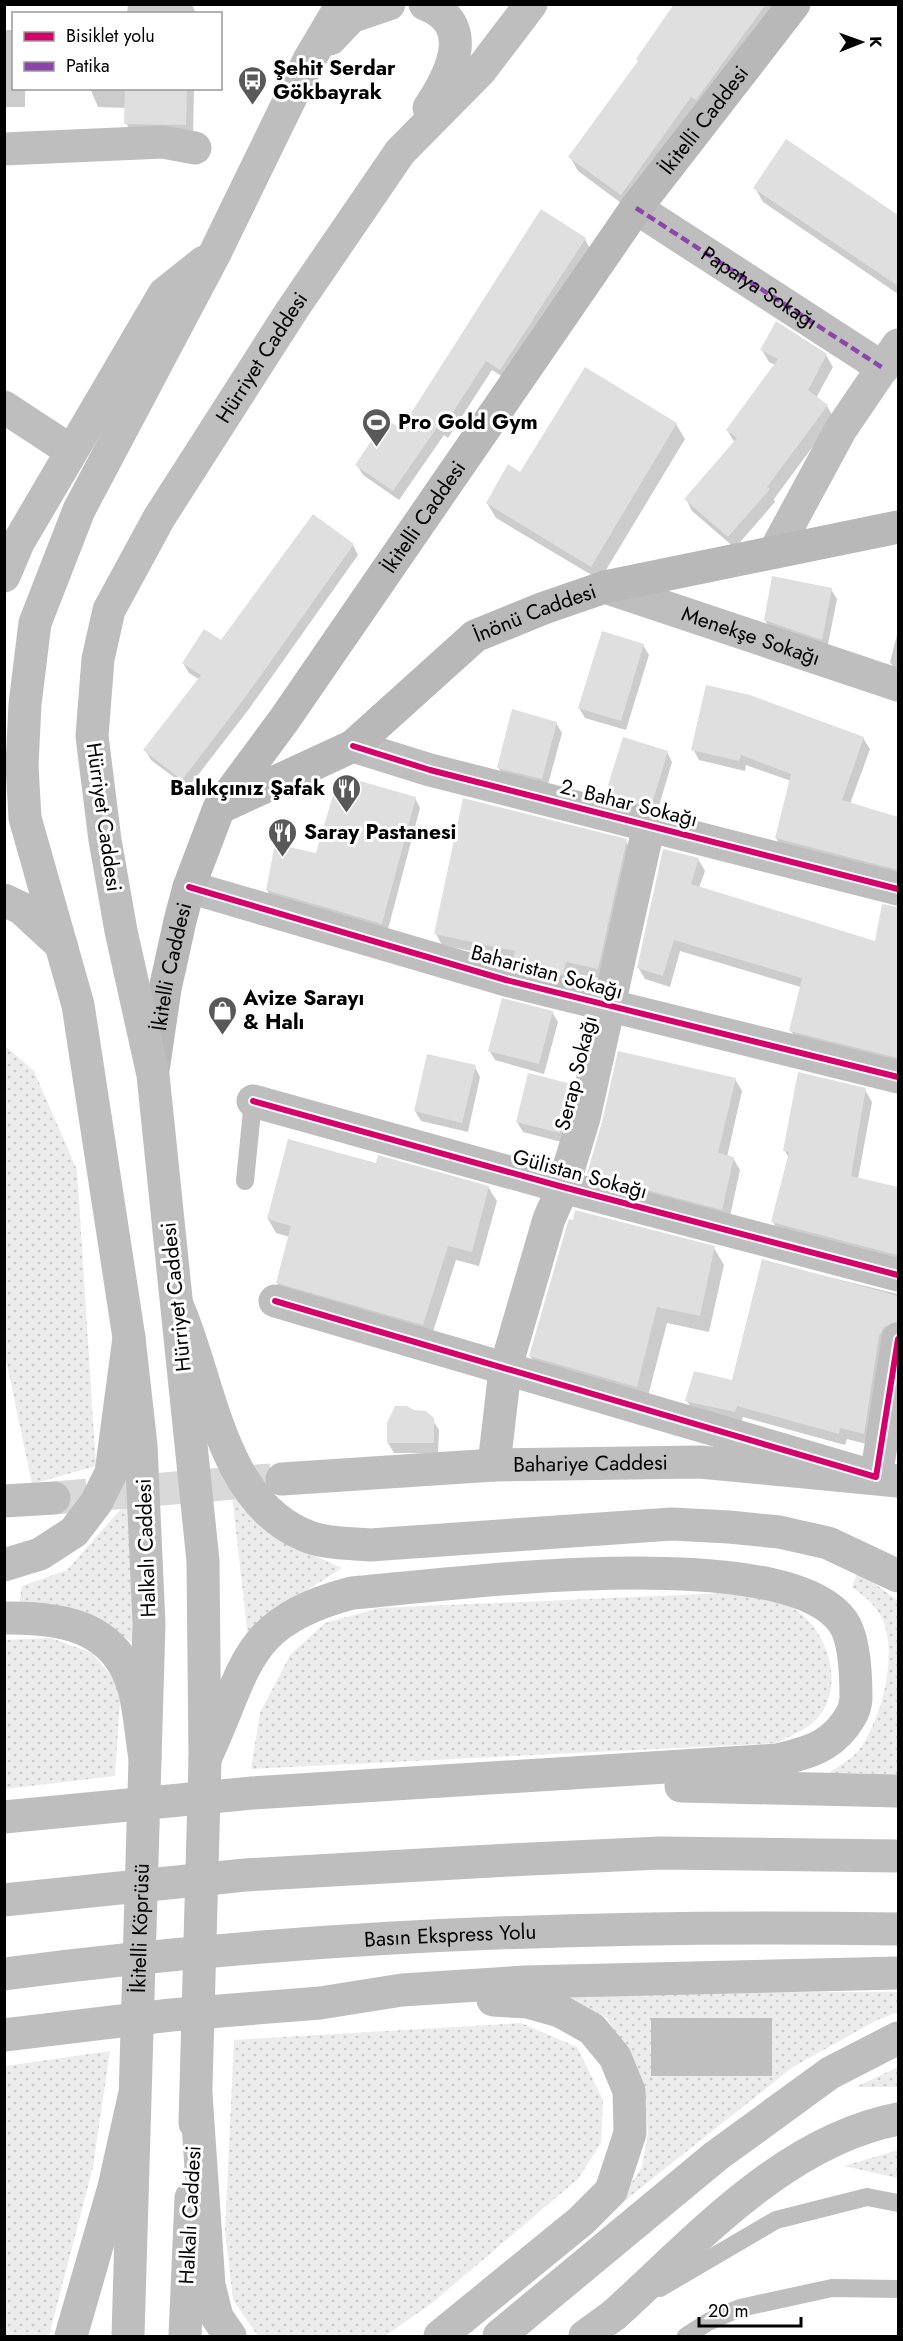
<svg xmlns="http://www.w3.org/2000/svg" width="903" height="2341" viewBox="0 0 903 2341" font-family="Jost,sans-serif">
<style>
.grass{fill:url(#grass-dots)}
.water{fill:#bfbfbf}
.shadow{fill:#0003}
.building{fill:#dfdfdf}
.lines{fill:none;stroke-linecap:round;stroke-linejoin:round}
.primary-tunnel{stroke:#d9d9d9;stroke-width:33;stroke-dasharray:33 16;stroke-linecap:butt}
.lane{stroke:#bebebe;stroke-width:18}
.street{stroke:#bebebe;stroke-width:33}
.secondary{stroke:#b8b8b8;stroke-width:33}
.primary{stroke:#bebebe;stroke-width:33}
.highway{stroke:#bebebe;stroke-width:33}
.quiet{stroke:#8e44ad;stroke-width:4.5;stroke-dasharray:9 4.5;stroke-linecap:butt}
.cycleway-casing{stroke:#fff;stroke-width:10}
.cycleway{stroke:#d6006c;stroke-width:6}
.labels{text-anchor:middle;stroke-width:6;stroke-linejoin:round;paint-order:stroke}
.poi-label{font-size:21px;font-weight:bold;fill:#000;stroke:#fff;text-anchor:start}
.street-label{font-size:21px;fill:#000;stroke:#fff}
</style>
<defs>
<pattern id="grass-dots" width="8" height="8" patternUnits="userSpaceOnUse" patternTransform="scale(1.5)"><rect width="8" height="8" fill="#ececec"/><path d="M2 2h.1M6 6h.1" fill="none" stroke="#c9c9c9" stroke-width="1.8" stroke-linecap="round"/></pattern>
</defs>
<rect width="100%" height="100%" fill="#fff"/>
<!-- grass -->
<g class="grass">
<polygon points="4,1045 34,1071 77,1170 96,1466 32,1484 5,1355"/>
<polygon points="231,1487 298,1548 342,1568 290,1601 248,1637"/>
<polygon points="128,1501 133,1642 83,1616 19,1605 22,1586 67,1570"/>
<path d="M858,1571L898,1601V1774L829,1773C838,1766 852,1759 859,1750C882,1720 901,1648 879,1613C872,1602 862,1594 852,1587Z"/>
<path d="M725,1593C743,1596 768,1596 784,1603C826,1622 848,1683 817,1719C808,1729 789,1736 777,1743L251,1769L260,1713L290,1655L325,1623L379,1608Z"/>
<polygon points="51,1638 92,1653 121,1688 115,1776 5,1789 4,1640"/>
<polygon points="560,1992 898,1992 898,2012 877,2020 793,2067 613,2210 642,2167 648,2133 643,2081 607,2018"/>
<polygon points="521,2023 577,2047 603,2100 601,2143 578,2179 432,2303 385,2336 258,2336 233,2300 225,2231 234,2040"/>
<polygon points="110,2051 93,2167 49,2336 5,2336 5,2066"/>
<polygon points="898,2067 898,2087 856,2087"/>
<polygon points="898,2150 898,2178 844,2166"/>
</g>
<!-- water -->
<rect class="water" x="651" y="2018" width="121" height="58"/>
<!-- shadow -->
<g class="shadow">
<polygon points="128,4 192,4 196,14 127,14"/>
<polygon points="676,4 784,4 629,209 578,171 570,157 639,62"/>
<polygon points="4,30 14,30 14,88 25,88 25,107 4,107"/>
<polygon points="90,88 194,88 193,139 134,138 126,123 126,108 98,107"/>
<polygon points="787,141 898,217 898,294 763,202 755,188"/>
<polygon points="585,239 590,249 506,379 492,370 448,438 444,435 399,500 363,475 357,465 401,431"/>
<polygon points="762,350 826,355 833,367 816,398 827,406 834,418 774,499 775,502 735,548 692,511 686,499 735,443 727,430 775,365 769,362"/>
<polygon points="676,424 685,439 600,580 496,518 487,503 521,474"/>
<polygon points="353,545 358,555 249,709 188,788 151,760 145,750 200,680 189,673 183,663 221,642"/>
<polygon points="831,589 837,599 827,649 771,630 765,620"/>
<polygon points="898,631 898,674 890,662"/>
<polygon points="643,645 649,655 626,730 585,718 579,708"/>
<polygon points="556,723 562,733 547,788 504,777 498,767"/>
<polygon points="863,738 870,749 850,804 898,818 898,879 782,849 776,838 791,781 746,765 745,771 699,760 693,749"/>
<polygon points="667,752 672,762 656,816 613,805 607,795"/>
<polygon points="415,798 420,808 387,933 273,900 267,890 317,854"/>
<polygon points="626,841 632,852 604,979 572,973 569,985 520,973 514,960 442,945 436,934"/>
<polygon points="698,859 705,871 699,888 876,943 880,925 898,929 898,1067 798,1042 791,1031 801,987 680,951 670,987 645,979 638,967"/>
<polygon points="552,1012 558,1022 544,1074 495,1060 489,1050"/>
<polygon points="475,1067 480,1077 468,1132 421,1121 415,1111"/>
<polygon points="735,1079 742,1091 727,1157 733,1158 740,1170 729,1221 595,1186 588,1174"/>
<polygon points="571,1085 577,1095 565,1143 523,1132 517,1122"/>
<polygon points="865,1090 872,1102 858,1179 898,1188 898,1265 780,1234 773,1222 789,1158 785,1151"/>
<polygon points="377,1165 488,1187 497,1201 479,1266 456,1260 431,1338 285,1297 277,1283 290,1237 276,1233 268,1219"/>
<polygon points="714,1248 724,1265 709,1332 667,1323 646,1404 540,1372 530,1356"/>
<polygon points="763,1261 898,1294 898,1333 870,1445 847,1439 845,1445 743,1417 741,1423 694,1413 687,1401 733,1382"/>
<polygon points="432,1419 439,1430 438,1453 394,1453 388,1443"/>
</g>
<!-- building -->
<g class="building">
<polygon points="674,4 766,4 696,100 691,97 621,195 568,157 638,61 636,59"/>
<polygon points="125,88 187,88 186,125 124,124"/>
<polygon points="786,139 898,215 898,286 753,188"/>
<polygon points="541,209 586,238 500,370 486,361 442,429 438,426 393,491 355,465 386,419 401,429"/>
<polygon points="776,321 827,354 808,390 828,405 767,487 770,489 728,537 684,499 737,438 726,430 778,359 760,350"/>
<polygon points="585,367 677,423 591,567 486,503 508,464 520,472"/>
<polygon points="313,514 354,544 244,699 182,780 143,750 201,675 182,663 204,629 221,640"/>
<polygon points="772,576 832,588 822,640 764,620"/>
<polygon points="602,631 644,644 621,721 578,708"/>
<polygon points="706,685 750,695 864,737 842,800 898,817 898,870 775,838 791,774 741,755 739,761 691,750"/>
<polygon points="512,709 557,722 542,779 497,768"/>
<polygon points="623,737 668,751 651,807 605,795"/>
<polygon points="339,775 416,797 382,924 266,890 275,844 316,853"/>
<polygon points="463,798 627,839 598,969 566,962 563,975 512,962 515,951 434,934"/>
<polygon points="663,849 699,858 691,884 875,941 882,904 898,907 898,1058 789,1031 802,978 674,940 663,976 637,968"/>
<polygon points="502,998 553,1011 539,1064 488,1051"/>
<polygon points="618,1051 736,1078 718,1153 734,1157 722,1210 587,1174 602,1122"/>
<polygon points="427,1054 476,1065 462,1123 414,1111"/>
<polygon points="798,1072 866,1088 851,1176 898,1187 897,1255 771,1222 789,1152 783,1151"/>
<polygon points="528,1073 572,1084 560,1133 516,1122"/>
<polygon points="288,1139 376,1163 378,1155 489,1186 472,1252 448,1246 423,1325 276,1283 291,1226 267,1219"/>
<polygon points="575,1210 715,1246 700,1316 657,1307 637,1387 529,1356 567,1225 569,1219 573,1220"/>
<polygon points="762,1259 898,1296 898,1321 884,1327 879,1336 864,1434 840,1428 839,1434 737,1406 735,1412 685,1401 694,1371 732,1380"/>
<polygon points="395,1406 407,1406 414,1410 426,1411 434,1418 434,1443 387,1443 387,1423"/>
</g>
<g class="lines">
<!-- primary-tunnel -->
<polyline class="primary-tunnel" points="54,1498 271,1480"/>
<!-- lane -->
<g class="lane">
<polyline points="245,1181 253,1101"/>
<polyline points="660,2288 776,2220 867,2197 898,2203"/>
<polyline points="686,2336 708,2322 740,2308 832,2288 898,2289"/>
</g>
<!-- street -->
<g class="street">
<polyline points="4,149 163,142 195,148"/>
<polyline points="636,208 883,368"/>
<polyline points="4,407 71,451"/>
<polyline points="775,551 841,429 898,345"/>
<path id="s1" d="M605,587L898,685"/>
<polyline points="353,746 430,770 898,889"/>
<polyline points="189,887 506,980 898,1077"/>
<polyline points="253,1101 563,1187 898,1275"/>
<polyline points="275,1301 876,1477 898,1339"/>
<polyline points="494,1465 505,1370 549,1219 563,1187 584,1118 649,825"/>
<path d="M614,2315C697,2240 784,2141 898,2119"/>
</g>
<!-- secondary -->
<g class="secondary">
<path id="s2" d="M221,807L353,746L475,636L544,608L605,587L898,527"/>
<path id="s3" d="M153,1070L165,989L180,921L189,887L219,808L284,720L636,208L794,4"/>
</g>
<!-- primary -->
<g class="primary">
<path d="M425,4C477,24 451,75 429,108"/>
<polyline points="330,39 351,17 389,4"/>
<polyline points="4,576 18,543 164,294 204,262"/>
<polyline points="4,900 21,908 61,945"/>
<path id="s4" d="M282,1479L494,1465L700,1462L898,1481"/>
<polyline points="4,1501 54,1498"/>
<path id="s5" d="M195,2123L205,1759L203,1561L153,1075L121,931L105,840L92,736L98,659L109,610L159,518L292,310L400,152L480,71L531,4"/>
<path id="s6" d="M128,2336L149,1624L141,1445L129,1338L78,1005L25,818L22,766L25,704L35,623L79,510L215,253L309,60L342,4"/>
<polyline points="185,2336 191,2198"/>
<polyline points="585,2336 614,2315"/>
</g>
<!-- highway -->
<g class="highway">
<path d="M178,1307C210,1380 220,1498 302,1534C323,1544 347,1543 370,1545L672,1524L729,1527L779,1532L828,1543L898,1576"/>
<polyline points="4,1565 40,1554 74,1532 96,1503 111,1473 129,1338"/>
<path d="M4,1618C62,1617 117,1626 134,1689C140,1711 141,1736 145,1758"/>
<polyline points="681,1786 898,1791"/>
<path d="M4,1817L252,1793L778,1760C805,1753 826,1749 844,1726C851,1716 855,1711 856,1698C856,1678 855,1639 843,1622C785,1539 448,1585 352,1593C241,1622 248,1668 205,1759"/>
<polyline points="4,1900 245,1875 509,1860 660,1853 898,1856"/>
<path id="s7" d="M4,1974C300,1935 600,1924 898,1929"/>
<polyline points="4,2035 171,2015 320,2003 402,1990 525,1982 898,1973"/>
<polyline points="196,2094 209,2285 217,2317 230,2336"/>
<polyline points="71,2336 114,2187 134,2097"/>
<polyline points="440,2336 581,2221 611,2191 630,2133 629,2091 615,2057 592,2029 560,2011 528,2002 493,2000"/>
<polyline points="499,2336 716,2156 830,2073 898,2038"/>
</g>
<!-- quiet -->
<path class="quiet" id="s8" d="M636,208L883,368"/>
<defs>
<g id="cycleway">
<polyline points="353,746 430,770 898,889"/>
<polyline points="189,887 506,980 898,1077"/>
<polyline points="253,1101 563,1187 898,1275"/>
<polyline points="275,1301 876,1477 898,1339"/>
</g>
</defs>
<!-- cycleway casing -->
<use href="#cycleway" class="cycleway-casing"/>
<!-- cycleway -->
<use href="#cycleway" class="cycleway"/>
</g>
<!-- icons -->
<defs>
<symbol id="bus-pin" viewBox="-11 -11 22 30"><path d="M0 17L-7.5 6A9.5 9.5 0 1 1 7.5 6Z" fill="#595959" stroke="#fff"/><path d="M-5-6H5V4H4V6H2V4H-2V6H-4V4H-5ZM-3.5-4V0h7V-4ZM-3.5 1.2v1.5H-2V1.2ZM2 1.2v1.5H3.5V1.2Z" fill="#fff"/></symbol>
<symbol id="stadium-pin" viewBox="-11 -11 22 30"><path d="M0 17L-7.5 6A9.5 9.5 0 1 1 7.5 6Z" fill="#595959" stroke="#fff"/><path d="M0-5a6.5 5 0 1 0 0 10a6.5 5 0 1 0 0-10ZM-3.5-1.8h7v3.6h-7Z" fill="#fff"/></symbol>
<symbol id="restaurant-pin" viewBox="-11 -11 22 30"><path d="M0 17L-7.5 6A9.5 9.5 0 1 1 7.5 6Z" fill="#595959" stroke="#fff"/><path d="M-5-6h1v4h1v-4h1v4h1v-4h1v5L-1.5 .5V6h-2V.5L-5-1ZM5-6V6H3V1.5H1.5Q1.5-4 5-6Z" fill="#fff"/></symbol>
<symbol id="shop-pin" viewBox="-11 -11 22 30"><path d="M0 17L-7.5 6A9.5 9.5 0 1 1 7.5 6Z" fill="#595959" stroke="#fff"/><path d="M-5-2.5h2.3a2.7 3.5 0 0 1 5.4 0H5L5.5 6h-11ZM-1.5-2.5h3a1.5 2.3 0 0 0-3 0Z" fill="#fff"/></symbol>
</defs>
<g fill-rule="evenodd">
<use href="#bus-pin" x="236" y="64" width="33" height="45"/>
<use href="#stadium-pin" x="360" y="406" width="33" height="45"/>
<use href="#restaurant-pin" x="330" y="772" width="33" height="45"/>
<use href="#restaurant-pin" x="266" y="816" width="33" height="45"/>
<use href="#shop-pin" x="206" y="994" width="33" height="45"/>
</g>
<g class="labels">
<!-- poi labels -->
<g class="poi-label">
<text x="273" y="75">Şehit Serdar<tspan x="273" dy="24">Gökbayrak</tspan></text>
<text x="398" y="429">Pro Gold Gym</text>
<text x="325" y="795" text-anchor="end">Balıkçınız Şafak</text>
<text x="304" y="839">Saray Pastanesi</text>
<text x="243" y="1005">Avize Sarayı<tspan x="243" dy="24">&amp; Halı</tspan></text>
</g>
<!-- street labels -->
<g class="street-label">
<text dy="7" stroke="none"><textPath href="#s3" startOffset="1113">İkitelli Caddesi</textPath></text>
<text dy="7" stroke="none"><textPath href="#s8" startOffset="147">Papatya Sokağı</textPath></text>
<text dy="7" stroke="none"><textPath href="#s5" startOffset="1818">Hürriyet Caddesi</textPath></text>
<text dy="7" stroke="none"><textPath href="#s3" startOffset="627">İkitelli Caddesi</textPath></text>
<text dy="7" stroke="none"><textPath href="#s2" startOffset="374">İnönü Caddesi</textPath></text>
<text dy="7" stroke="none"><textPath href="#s1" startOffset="154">Menekşe Sokağı</textPath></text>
<text transform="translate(629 803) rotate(14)" y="7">2. Bahar Sokağı</text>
<text transform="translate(104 817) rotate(82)" y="7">Hürriyet Caddesi</text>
<text dy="7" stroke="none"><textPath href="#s3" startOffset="105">İkitelli Caddesi</textPath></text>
<text transform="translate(547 972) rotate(15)" y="7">Baharistan Sokağı</text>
<text transform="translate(576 1073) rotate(-76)" y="7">Serap Sokağı</text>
<text transform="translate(580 1174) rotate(15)" y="7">Gülistan Sokağı</text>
<text transform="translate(176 1297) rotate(-96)" y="7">Hürriyet Caddesi</text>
<text dy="7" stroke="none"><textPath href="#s4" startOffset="309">Bahariye Caddesi</textPath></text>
<text transform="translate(146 1548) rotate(-92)" y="7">Halkalı Caddesi</text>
<text dy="7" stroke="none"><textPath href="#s6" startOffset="408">İkitelli Köprüsü</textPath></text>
<text dy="7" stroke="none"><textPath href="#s7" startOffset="448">Basın Ekspress Yolu</textPath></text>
<text transform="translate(190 2215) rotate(-87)" y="7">Halkalı Caddesi</text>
</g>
</g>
<!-- border -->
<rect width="903" height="2341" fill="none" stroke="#000000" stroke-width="12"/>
<!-- legend -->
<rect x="12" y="12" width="210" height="78" fill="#ffffff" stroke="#999999" stroke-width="1.5"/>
<rect x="24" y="32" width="30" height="9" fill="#d6006c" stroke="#999999" stroke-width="1.5"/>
<text x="66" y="42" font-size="18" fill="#000000">Bisiklet yolu</text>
<rect x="24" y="62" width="30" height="9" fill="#8e44ad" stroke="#999999" stroke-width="1.5"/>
<text x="66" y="72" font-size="18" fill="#000000">Patika</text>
<!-- north arrow -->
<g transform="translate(861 42) rotate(89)" stroke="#ffffff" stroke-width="4.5" paint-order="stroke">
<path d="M0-4.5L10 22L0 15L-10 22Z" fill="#000000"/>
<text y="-9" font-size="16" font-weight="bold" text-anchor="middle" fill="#000000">K</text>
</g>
<!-- scale -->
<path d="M699 2317v9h102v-9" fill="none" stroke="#000000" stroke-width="3"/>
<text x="708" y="2317" font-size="18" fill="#000000" stroke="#ffffff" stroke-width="4.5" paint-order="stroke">20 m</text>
</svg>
